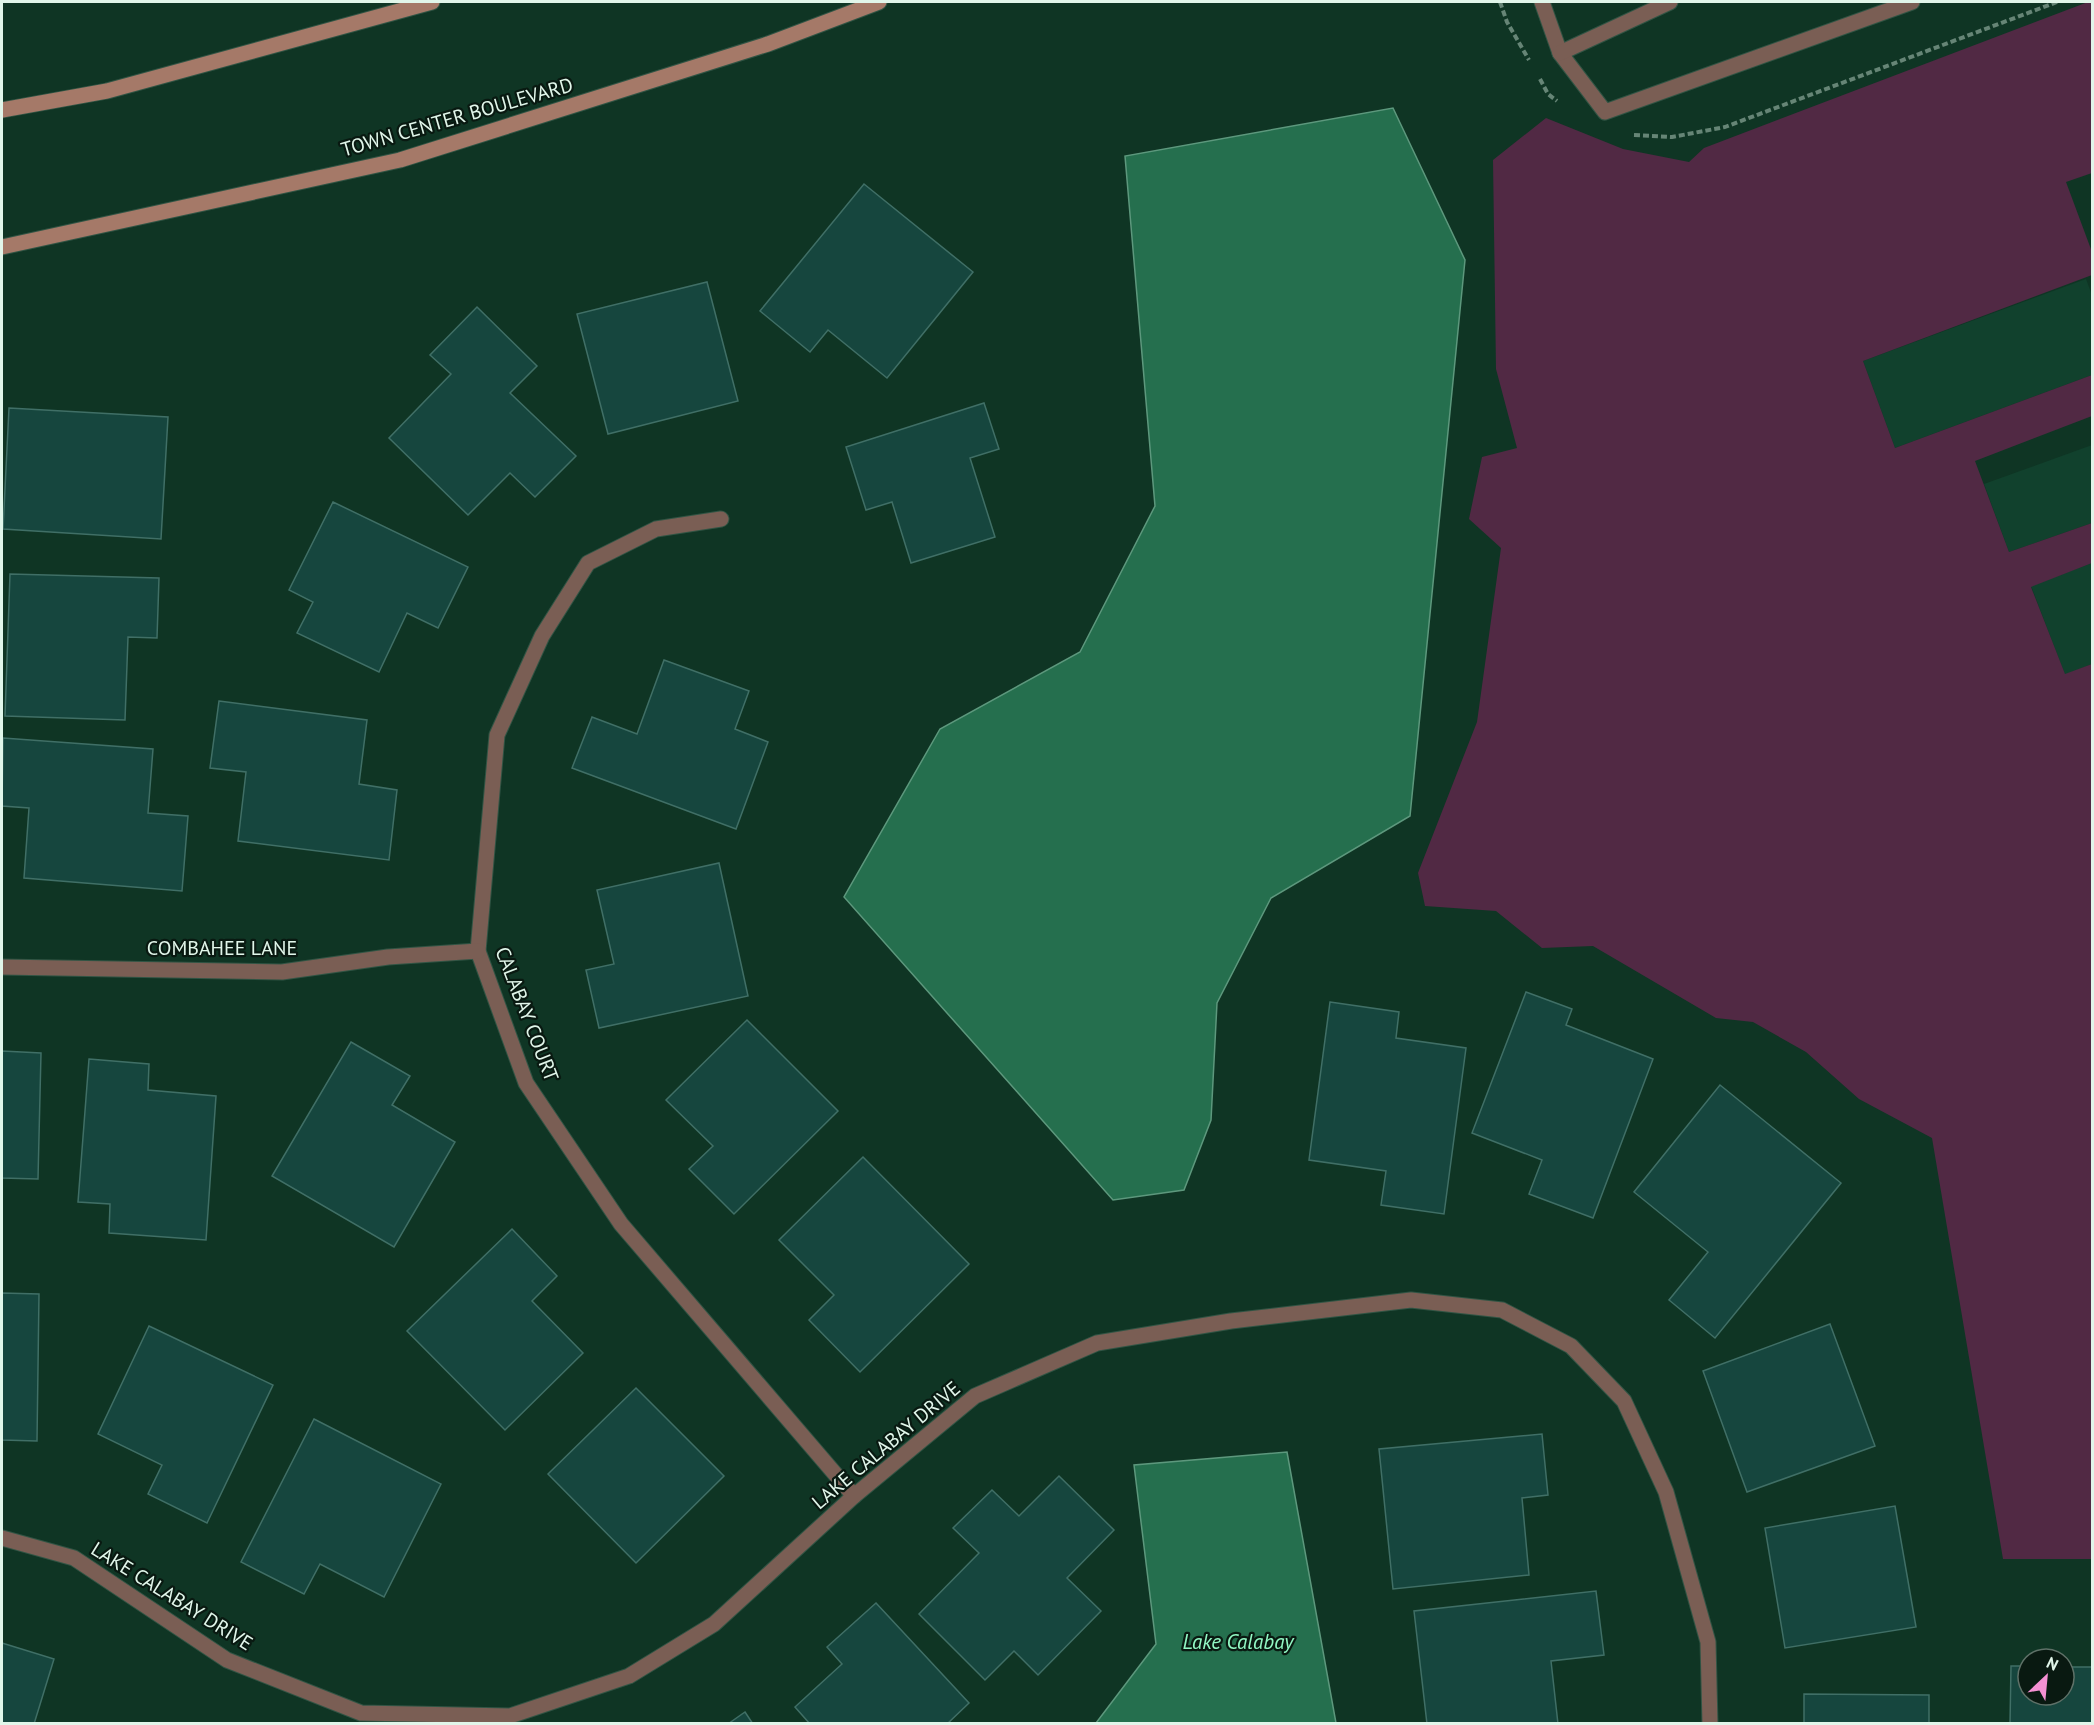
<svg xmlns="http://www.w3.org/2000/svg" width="2094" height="1725" viewBox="0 0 2094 1725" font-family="'PT Sans',sans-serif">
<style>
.built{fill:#11412d}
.green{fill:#512944}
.water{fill:#256f4e;stroke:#5d987d;stroke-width:1.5}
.building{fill:#16463e;stroke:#406f66;stroke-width:1.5}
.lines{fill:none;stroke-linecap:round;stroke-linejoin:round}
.lane-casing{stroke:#315444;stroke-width:17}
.street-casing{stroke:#315444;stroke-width:17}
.secondary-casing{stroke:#315444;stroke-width:17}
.path{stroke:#668576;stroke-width:4;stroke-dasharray:6 3;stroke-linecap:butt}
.lane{stroke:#7a5e54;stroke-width:15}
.street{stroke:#7a5e54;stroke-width:15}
.secondary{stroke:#a57968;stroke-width:15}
.labels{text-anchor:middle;stroke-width:4.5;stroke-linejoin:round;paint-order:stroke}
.street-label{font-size:20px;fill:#e1f6ea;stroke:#091911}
.water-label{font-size:21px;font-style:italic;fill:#92f8c4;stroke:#091911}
</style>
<rect width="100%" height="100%" fill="#0f3524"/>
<!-- built -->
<g class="built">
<polygon points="2086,279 2092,295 2092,375 1895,448 1863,361"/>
<polygon points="2092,445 2092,523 2009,552 1984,484"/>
<polygon points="2092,563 2092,664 2065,675 2031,586"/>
</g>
<!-- green -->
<polygon class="green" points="2088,2 2092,2 2092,173 2066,182 2092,252 2092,275 1863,361 1895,448 2092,375 2092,416 1975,461 2009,552 2092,523 2092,563 2031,587 2065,674 2092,664 2092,1559 2003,1559 1932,1138 1859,1099 1806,1052 1753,1022 1716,1018 1593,946 1542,948 1496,911 1425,906 1418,873 1477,722 1501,548 1469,519 1482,457 1517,448 1496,369 1493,160 1546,118 1623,149 1689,162 1704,148"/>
<!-- water -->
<g class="water">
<polygon points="1393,108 1465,260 1410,816 1271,898 1217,1003 1211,1120 1184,1190 1113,1200 844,897 940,729 1080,652 1155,506 1125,156"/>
<polygon points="1287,1452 1336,1723 1096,1723 1156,1644 1134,1465"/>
</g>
<!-- building -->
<g class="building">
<polygon points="864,184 973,272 887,378 828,330 810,352 760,311"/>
<polygon points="707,282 738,401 608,434 577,314"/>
<polygon points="477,307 537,366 510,393 576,456 535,497 510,473 468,515 389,438 451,374 430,355"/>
<polygon points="984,403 999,449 970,458 995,537 911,563 892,502 866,510 846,447"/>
<polygon points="9,408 168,417 161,539 3,529"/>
<polygon points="333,502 468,567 438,628 407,613 379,672 297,633 313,602 289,590"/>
<polygon points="10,574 159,578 157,638 128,637 125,720 5,716"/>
<polygon points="664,660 749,691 735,729 768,742 736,829 572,768 592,717 637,734"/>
<polygon points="219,701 367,720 359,784 397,790 389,860 238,841 246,772 210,768"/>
<polygon points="3,738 153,749 148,813 188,816 182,891 24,878 29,808 2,806"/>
<polygon points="719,863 748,996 599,1028 586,970 614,964 597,890"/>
<polygon points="1526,992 1572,1009 1566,1025 1653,1059 1593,1218 1529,1194 1542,1160 1472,1133"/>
<polygon points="1330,1002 1399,1012 1396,1038 1466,1048 1444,1214 1381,1205 1386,1171 1309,1160"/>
<polygon points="747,1020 838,1111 734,1214 689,1169 713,1146 666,1100"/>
<polygon points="351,1042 410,1076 392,1105 455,1142 394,1247 272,1176"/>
<polygon points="2,1051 41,1053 38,1179 2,1178"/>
<polygon points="89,1059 149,1064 148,1090 216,1096 206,1240 109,1233 110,1204 78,1202"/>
<polygon points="1720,1085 1841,1183 1715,1338 1669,1300 1708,1252 1634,1192"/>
<polygon points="863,1157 969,1264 860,1372 809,1320 834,1295 779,1240"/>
<polygon points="512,1229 557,1276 532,1301 583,1353 505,1430 407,1331"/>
<polygon points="2,1293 39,1294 37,1441 2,1440"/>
<polygon points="1830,1324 1875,1446 1747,1492 1703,1371"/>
<polygon points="149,1326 273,1385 207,1523 148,1494 162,1465 98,1434"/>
<polygon points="636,1388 724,1476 636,1563 548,1474"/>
<polygon points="314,1419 441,1484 384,1597 320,1564 304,1594 241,1562"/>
<polygon points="1542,1434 1548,1495 1522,1498 1529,1575 1393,1589 1379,1449"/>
<polygon points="1059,1476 1114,1530 1067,1578 1101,1611 1038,1675 1014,1651 985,1680 919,1614 979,1553 953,1528 992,1490 1019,1516"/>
<polygon points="1895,1506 1916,1627 1785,1648 1765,1528"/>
<polygon points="1596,1591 1604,1655 1551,1661 1558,1724 1427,1724 1414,1611"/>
<polygon points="876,1603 969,1703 947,1724 810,1724 795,1707 842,1664 827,1647"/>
<polygon points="2,1643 54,1659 34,1724 2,1724"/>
<polygon points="2011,1666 2028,1666 2028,1695 2064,1695 2064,1667 2092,1667 2092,1724 2010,1724"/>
<polygon points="1804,1694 1929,1695 1929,1724 1804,1724"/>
<polygon points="745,1712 753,1724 728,1724"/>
</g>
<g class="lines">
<defs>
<g id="lane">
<polyline points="1542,2 1560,53 1605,112 1912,2"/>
<polyline points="1560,53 1670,2"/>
</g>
<g id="street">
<polyline points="721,519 656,529 588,563 542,636 497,735 478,951 526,1083 621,1224 854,1496"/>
<polyline points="2,967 282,972 388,957 478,951"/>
<polyline points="2,1538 74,1558 227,1660 361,1713 510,1716 629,1676 714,1624 854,1496 975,1396 1097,1343 1231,1321 1411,1300 1502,1310 1571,1346 1624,1401 1666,1492 1708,1642 1710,1724"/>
</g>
<g id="secondary">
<polyline points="2,110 107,91 432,2"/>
<polyline points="2,247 400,160 768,44 879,2"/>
</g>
</defs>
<!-- lane casing -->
<use href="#lane" class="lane-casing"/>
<!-- street casing -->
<use href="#street" class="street-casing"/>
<!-- secondary casing -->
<use href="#secondary" class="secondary-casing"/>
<!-- path -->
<g class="path">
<polyline points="1500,2 1507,22 1529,60"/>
<polyline points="1540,79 1548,94 1557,101"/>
<polyline points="1634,135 1672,137 1725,127 2057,2"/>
</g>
<!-- lane -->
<use href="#lane" class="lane"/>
<!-- street -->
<use href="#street" class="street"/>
<!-- secondary -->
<use href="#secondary" class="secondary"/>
</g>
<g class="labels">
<!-- street labels -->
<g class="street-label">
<text transform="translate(457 117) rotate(-16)" y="7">TOWN CENTER BOULEVARD</text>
<text x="222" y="955">COMBAHEE LANE</text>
<text transform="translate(527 1014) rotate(69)" y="7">CALABAY COURT</text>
<text transform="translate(886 1445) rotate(-40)" y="7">LAKE CALABAY DRIVE</text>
<text transform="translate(172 1596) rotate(32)" y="7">LAKE CALABAY DRIVE</text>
</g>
<!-- water labels -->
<g class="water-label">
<text x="1238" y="1649">Lake Calabay</text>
</g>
</g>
<!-- border -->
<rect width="2094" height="1725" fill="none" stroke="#e1f6ea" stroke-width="6"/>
<!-- north arrow -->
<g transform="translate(2046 1677) rotate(26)"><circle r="28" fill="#091911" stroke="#5f7168" stroke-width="1.5"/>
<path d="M0-4.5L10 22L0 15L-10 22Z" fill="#f491d3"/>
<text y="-9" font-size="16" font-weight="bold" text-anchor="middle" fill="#e1f6ea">N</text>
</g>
</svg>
